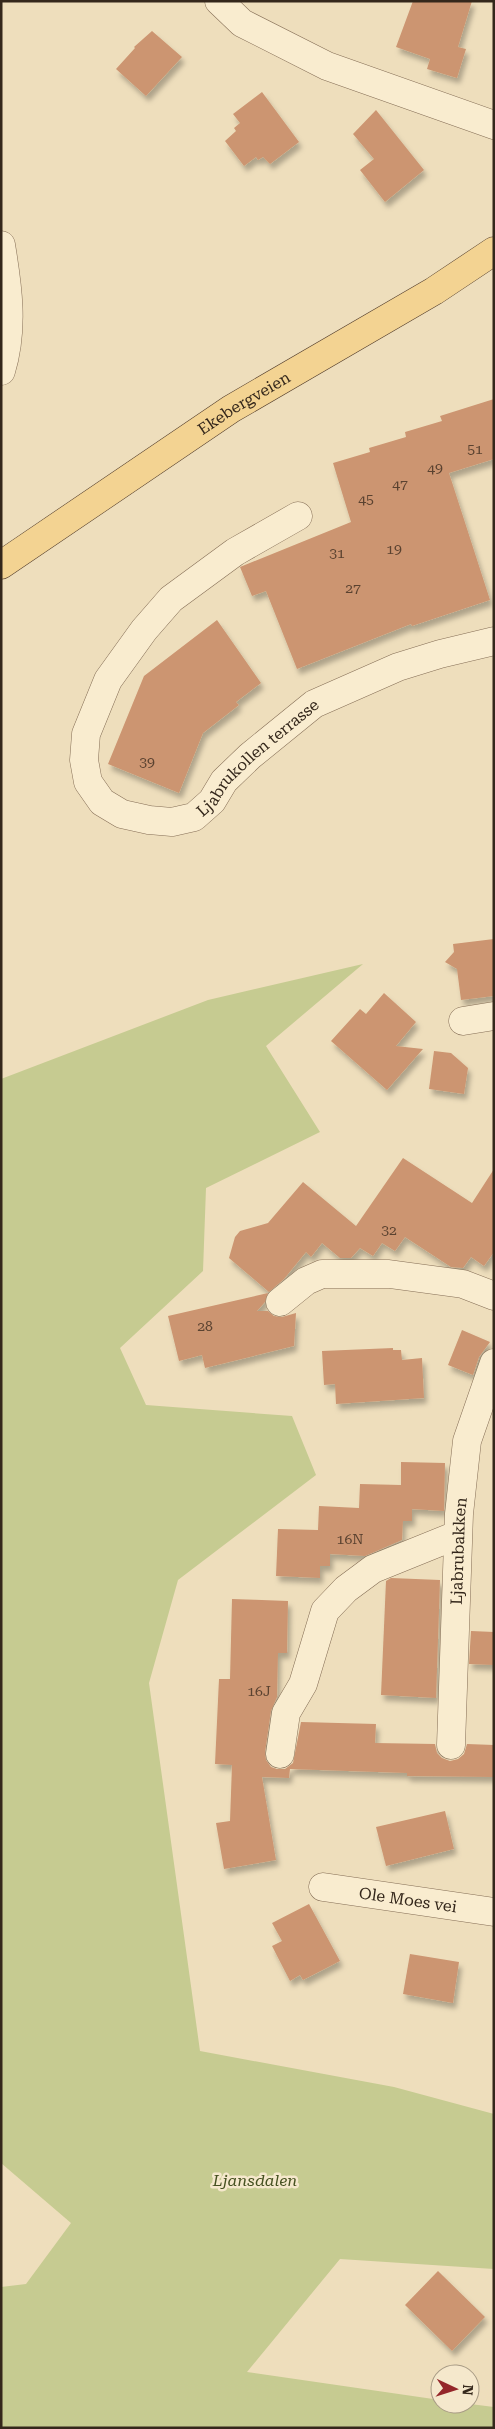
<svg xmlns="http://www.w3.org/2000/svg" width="495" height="2429" viewBox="0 0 495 2429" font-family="'Roboto Serif',serif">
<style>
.green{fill:#c6cb91}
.building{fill:#cc9571;filter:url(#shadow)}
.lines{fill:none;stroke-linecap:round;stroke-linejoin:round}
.minor-casing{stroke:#856e56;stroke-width:29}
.major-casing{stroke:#523c2b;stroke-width:29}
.minor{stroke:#f9eccf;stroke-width:28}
.major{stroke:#f3d392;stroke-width:28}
.labels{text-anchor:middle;stroke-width:5;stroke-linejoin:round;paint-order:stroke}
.number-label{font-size:14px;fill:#5a4230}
.street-label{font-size:16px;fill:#34271b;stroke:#f5e8cc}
.park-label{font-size:16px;font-style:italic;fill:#465121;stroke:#f5e8cc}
</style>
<defs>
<filter id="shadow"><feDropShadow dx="3" dy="5.5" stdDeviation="2.5" flood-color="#0004"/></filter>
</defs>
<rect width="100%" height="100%" fill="#eedebc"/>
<!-- green -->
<polygon class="green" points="363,964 266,1046 320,1132 206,1188 203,1271 120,1348 146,1405 292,1416 316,1475 178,1580 149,1683 200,2051 394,2087 494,2114 494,2269 340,2259 247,2372 440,2400 440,2404 470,2404 494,2407 494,2428 1,2428 1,2287 26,2284 71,2223 1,2163 1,1079 208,1000"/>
<!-- building -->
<g class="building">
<polygon points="413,1 472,1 458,47 466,49 457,78 427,69 430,59 396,47"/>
<polygon points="152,31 182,57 146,96 116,69 135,48 134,47"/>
<polygon points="262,92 299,142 270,164 263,157 258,160 256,157 244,166 225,141 236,131 234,128 240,123 233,114"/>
<polygon points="376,110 424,170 385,202 360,170 374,159 353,134"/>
<polygon points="494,399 494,459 449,473 490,600 412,626 411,624 297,669 266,591 252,596 240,567 351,522 333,463 370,452 369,448 406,437 405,432 442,421 440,416"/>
<polygon points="217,620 261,683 236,702 239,705 203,733 179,793 108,764 144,676"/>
<polygon points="494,939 494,996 461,1000 457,969 445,962 454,952 453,944"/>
<polygon points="384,993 416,1022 396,1046 423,1049 387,1090 331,1041 360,1009 366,1014"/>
<polygon points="434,1051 451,1053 468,1068 464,1094 429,1089"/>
<polygon points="403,1158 472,1203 494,1169 494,1252 484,1266 471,1257 463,1268 451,1267 405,1237 395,1251 382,1243 373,1256 360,1248 351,1258 340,1258 322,1243 311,1257 306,1252 284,1279 269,1292 229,1258 235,1237 240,1231 268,1223 303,1182 356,1226"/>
<polygon points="268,1293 265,1302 257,1311 268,1311 274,1316 282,1317 296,1313 294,1346 205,1368 202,1355 179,1361 168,1316"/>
<polygon points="462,1330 490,1342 479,1357 473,1375 448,1365"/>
<polygon points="393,1348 393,1350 401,1350 402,1360 422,1358 424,1398 336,1404 335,1384 324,1385 322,1351"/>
<polygon points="401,1462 445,1463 444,1511 412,1509 412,1521 403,1521 402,1540 365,1556 330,1554 330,1566 320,1566 320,1578 276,1576 278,1529 318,1530 319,1506 359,1508 360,1484 401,1485"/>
<polygon points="391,1578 440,1580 436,1698 381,1695 386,1581"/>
<polygon points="232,1599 288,1601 287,1653 278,1653 277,1697 271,1711 265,1752 266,1760 271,1767 277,1769 285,1769 293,1763 301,1722 376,1724 375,1743 435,1744 437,1753 442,1758 450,1761 458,1759 464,1754 467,1744 494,1745 494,1777 407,1776 407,1773 290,1769 289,1778 262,1777 276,1860 224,1869 216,1823 230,1821 232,1765 215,1764 219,1679 230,1679"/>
<polygon points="471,1631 494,1632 494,1665 469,1664"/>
<polygon points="445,1811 454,1849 386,1866 376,1827"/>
<polygon points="309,1904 340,1961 303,1980 300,1975 290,1981 272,1946 282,1941 272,1923"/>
<polygon points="410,1954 459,1962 453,2003 403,1994"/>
<polygon points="438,2271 485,2317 452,2351 405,2305"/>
</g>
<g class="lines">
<defs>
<g id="minor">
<polyline points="219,1 242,23 327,66 494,125"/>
<path d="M1,245C8,287 14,329 1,371"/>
<path id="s1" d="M298,516L235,552L171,599L144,630L108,680L86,734L84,760L88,782L102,802L122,814L149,820L172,822L194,817L212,801L224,781L250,756L314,704L398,667L440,654L494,641"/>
<polyline points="463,1021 494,1016"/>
<polyline points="280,1302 306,1281 322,1274 389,1274 463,1284 494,1296"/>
<path id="s2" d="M451,1745L459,1514L467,1441L494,1363"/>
<polyline points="280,1754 286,1713 303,1684 325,1611 346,1589 373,1569 457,1535"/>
<path id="s3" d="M323,1887L494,1912"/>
</g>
<g id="major">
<path id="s4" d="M1,565L231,409L434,291L494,251"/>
</g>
</defs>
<!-- minor casing -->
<use href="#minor" class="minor-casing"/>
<!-- major casing -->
<use href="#major" class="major-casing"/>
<!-- minor -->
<use href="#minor" class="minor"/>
<!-- major -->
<use href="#major" class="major"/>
</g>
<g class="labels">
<!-- number labels -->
<g class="number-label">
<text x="475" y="454">51</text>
<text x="435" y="473">49</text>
<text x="400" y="489">47</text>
<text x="366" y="504">45</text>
<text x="394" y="554">19</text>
<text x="337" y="558">31</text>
<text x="353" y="593">27</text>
<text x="147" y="767">39</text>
<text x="389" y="1235">32</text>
<text x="205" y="1331">28</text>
<text x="350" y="1544">16N</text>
<text x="259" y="1696">16J</text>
</g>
<!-- street labels -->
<g class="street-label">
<text dy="6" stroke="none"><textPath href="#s4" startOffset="292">Ekebergveien</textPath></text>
<text dy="6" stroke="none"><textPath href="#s1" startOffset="570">Ljabrukollen terrasse</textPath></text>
<text dy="6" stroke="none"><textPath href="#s2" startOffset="194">Ljabrubakken</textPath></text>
<text dy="6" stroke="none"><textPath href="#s3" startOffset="86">Ole Moes vei</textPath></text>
</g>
<!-- park labels -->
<g class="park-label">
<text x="255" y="2186">Ljansdalen</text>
</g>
</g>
<!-- border -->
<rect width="495" height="2429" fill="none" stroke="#34271b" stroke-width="5"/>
<!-- north arrow -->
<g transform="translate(455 2389) rotate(94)"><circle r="24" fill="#f5e8cc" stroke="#a89b85"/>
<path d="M0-4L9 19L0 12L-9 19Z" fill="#942629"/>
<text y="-8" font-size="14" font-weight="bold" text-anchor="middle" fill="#34271b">N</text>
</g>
</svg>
